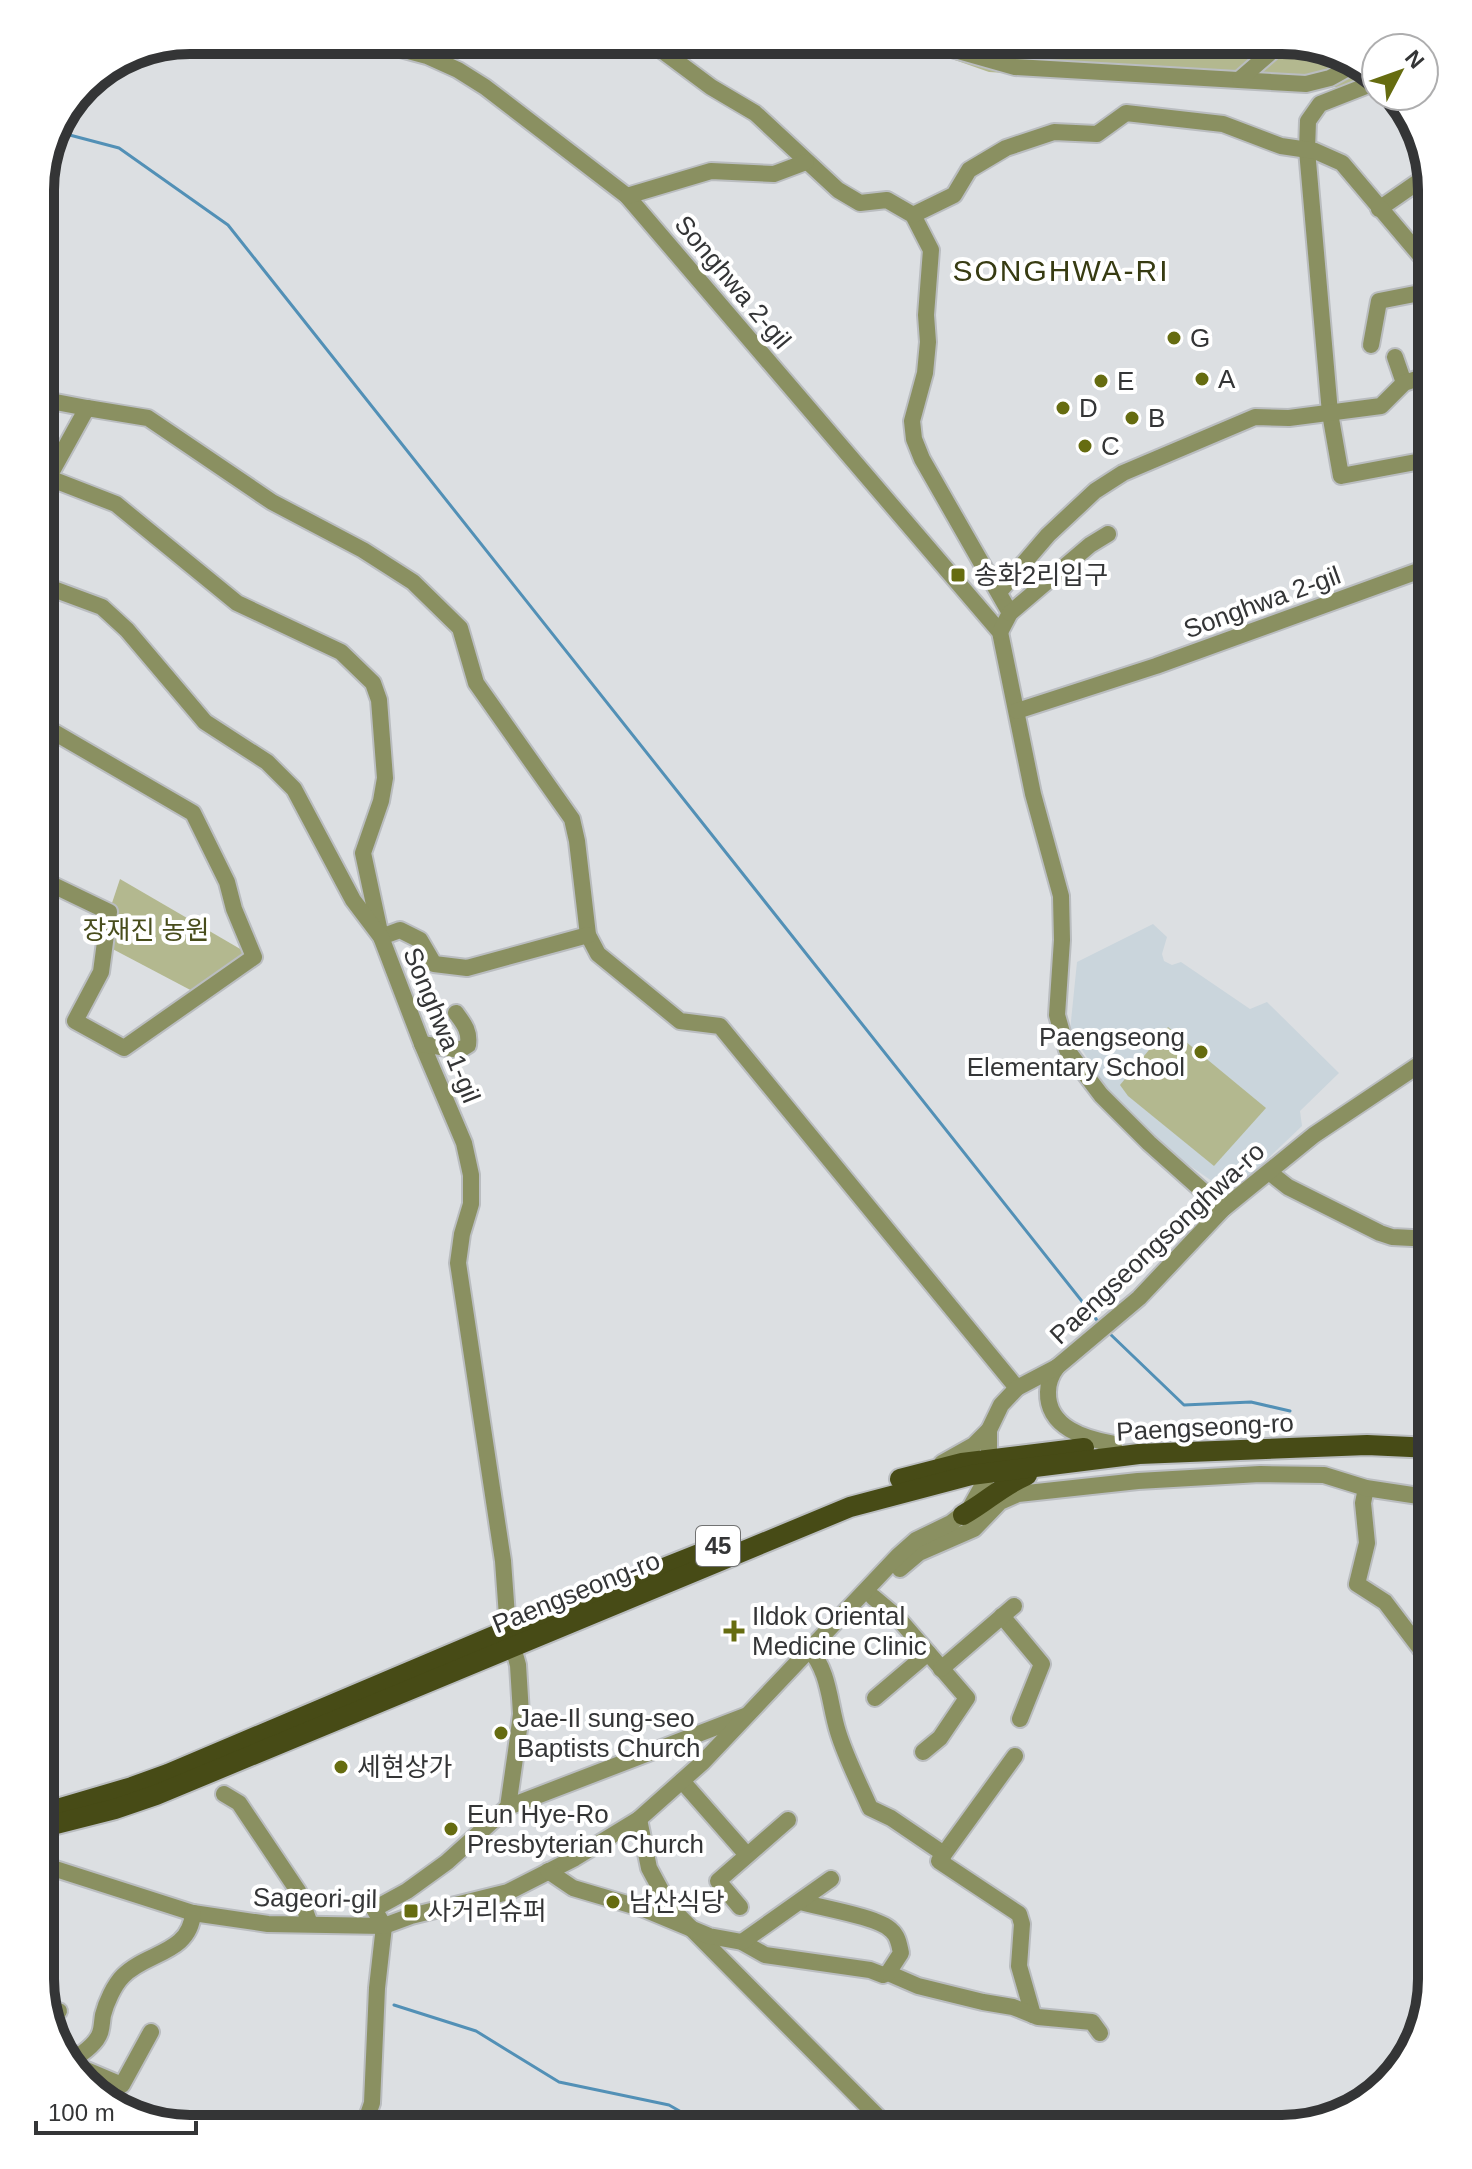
<svg xmlns="http://www.w3.org/2000/svg" width="1472" height="2169" viewBox="0 0 1472 2169" font-family="Arial,'Noto Sans KR',sans-serif">
<style>
.built{fill:#cad5dc}
.park{fill:#b3b88f}
.lines{fill:none;stroke-linecap:round;stroke-linejoin:round}
.stream{stroke:#5290b6;stroke-width:3}
.minor-casing{stroke:#babdc0;stroke-width:20}
.major-casing{stroke:#babdc0;stroke-width:24}
.minor{stroke:#8a9061;stroke-width:16}
.major{stroke:#474b16;stroke-width:20}
.poi-dot{fill:#666c10;stroke:#fff;stroke-width:3}
.labels{text-anchor:middle;stroke-width:8;stroke-linejoin:round;paint-order:stroke}
.shield{fill:#fff;stroke:#717272;stroke-width:2}
.shield-label{font-size:24px;font-weight:bold;fill:#343536}
.street-label{font-size:26px;fill:#343536;stroke:#fff}
.poi-label{font-size:26px;fill:#343536;stroke:#fff;text-anchor:start}
.park-label{font-size:26px;fill:#484d1c;stroke:#fff}
.quarter-label{font-size:30px;letter-spacing:2px;fill:#373b12;stroke:#fff}
.rim{fill:none;stroke:#343536;stroke-width:10}
</style>
<rect width="100%" height="100%" fill="#dcdfe2"/>
<!-- built -->
<polygon class="built" points="1153,924 1167,937 1162,954 1164,961 1172,965 1181,962 1250,1009 1267,1002 1339,1073 1300,1111 1302,1126 1234,1191 1225,1190 1177,1157 1113,1098 1070,1031 1077,962"/>
<!-- park -->
<g class="park">
<polygon points="917,40 1291,40 1357,60 1371,74 1352,86 1289,90 989,72 915,46"/>
<polygon points="120,879 254,957 198,994 105,945 109,912"/>
<polygon points="1168,1027 1266,1108 1214,1166 1128,1096 1120,1085"/>
</g>
<g class="lines">
<!-- stream -->
<g class="stream">
<polyline points="62,133 119,148 228,225 1100,1324"/>
<polyline points="1108,1332 1184,1405 1251,1402 1290,1411"/>
<polyline points="40,1896 50,1899"/>
<polyline points="394,2005 476,2031 559,2082 669,2105 711,2129"/>
</g>
<defs>
<g id="minor">
<polyline points="367,40 427,56 458,70 485,87 627,196 1000,632 1033,794 1061,896 1062,940 1057,1015 1067,1050 1101,1095 1149,1143 1223,1209"/>
<polyline points="648,40 711,87 755,113 838,190 860,203 887,200 913,215 931,250 926,315 928,342 925,373 912,421 914,439 922,459 1010,613 1000,632"/>
<polyline points="937,40 955,50 1015,67 1306,84 1330,78 1359,62"/>
<polyline points="1240,79 1285,40"/>
<polyline points="1376,82 1320,104 1308,121 1307,150 1330,413 1341,476 1432,459"/>
<polyline points="627,196 711,171 774,174 806,162"/>
<polyline points="1379,209 1428,175"/>
<polyline points="913,215 954,195 969,170 1006,148 1054,132 1097,134 1126,113 1223,124 1281,146 1315,151 1342,163 1425,261 1431,276 1425,292 1432,304"/>
<polyline points="1371,345 1379,301 1425,292"/>
<polyline points="1395,357 1404,383"/>
<polyline points="87,408 148,418 272,502 363,550 413,582 460,628 476,683 572,819 577,841 588,935 598,954 680,1021 720,1026 1017,1388"/>
<polyline points="49,478 116,504 237,603 341,652 373,683 379,700 385,778 381,801 363,853 381,937 400,930 420,940 434,964 467,968 588,935"/>
<polyline points="40,493 87,408 40,399"/>
<polyline points="40,584 102,607 127,630 205,722 267,762 294,789 353,900 381,937 422,1044 464,1143 471,1175 471,1204 462,1234 458,1263 503,1561 508,1630 518,1665 521,1714 517,1744 508,1807 447,1862 407,1891 374,1909 384,1926 377,1988 372,2103 363,2129"/>
<polyline points="999,592 1048,535 1095,491 1123,473 1255,417 1289,418 1381,406 1404,383 1432,374"/>
<polyline points="1010,613 1090,545 1108,534"/>
<polyline points="1017,711 1156,666 1432,566"/>
<polyline points="40,887 55,886 109,912 101,972 75,1021 124,1048 254,957 234,909 227,882 193,813 40,724"/>
<path d="M422,1044L460,1050L468,1045C470,1031 464,1024 456,1013"/>
<polyline points="1269,1172 1288,1187 1380,1233 1392,1237 1432,1239"/>
<path d="M1057,1367C1051,1375 1048,1382 1048,1392C1047,1428 1086,1439 1114,1444"/>
<polyline points="942,1463 974,1445 989,1430"/>
<polyline points="1366,1488 1363,1503 1367,1543 1357,1584 1385,1602 1432,1664"/>
<polyline points="900,1569 919,1553 974,1529 1000,1502 1018,1494 1138,1481 1260,1474 1324,1475 1366,1488 1432,1498"/>
<polyline points="873,1597 898,1618 967,1698 940,1738 923,1752"/>
<polyline points="1002,1616 1042,1664 1020,1719"/>
<path d="M809,1649C830,1672 829,1704 838,1732C846,1758 859,1783 870,1808L891,1818L944,1854L1015,1756"/>
<polyline points="941,1669 1014,1606"/>
<polyline points="875,1698 928,1653"/>
<polyline points="682,1781 747,1855"/>
<polyline points="224,1794 239,1803 298,1891 310,1924"/>
<polyline points="508,1807 745,1716"/>
<polyline points="639,1819 649,1868 670,1907 890,2129"/>
<polyline points="944,1854 939,1861 1019,1914 1022,1924 1019,1966 1033,2015"/>
<polyline points="40,1864 193,1913 268,1924 384,1926 411,1916 508,1892 575,1858 639,1819 703,1762 898,1556 916,1540 951,1523 970,1508 985,1481 989,1459 989,1430 1001,1405 1017,1388 1057,1367 1139,1298 1223,1209 1314,1135 1432,1056"/>
<polyline points="548,1871 573,1888 644,1909 709,1936 742,1942 765,1955 870,1970 883,1975 888,1973 918,1986 983,2002 1013,2007 1038,2017 1092,2022 1100,2033"/>
<path d="M801,1902C822,1908 878,1917 891,1930C898,1936 899,1944 901,1953L888,1973"/>
<polyline points="740,1907 718,1881 788,1820"/>
<polyline points="742,1942 831,1879"/>
<polyline points="50,2017 59,2011"/>
<path d="M69,2062C79,2056 96,2045 100,2033C102,2028 102,2020 103,2015C106,2003 114,1985 123,1976C146,1952 190,1954 193,1913"/>
<polyline points="70,2063 122,2085 151,2032"/>
</g>
<g id="major">
<polyline points="900,1479 962,1463 1084,1448"/>
<path d="M963,1515C988,1501 1000,1487 1027,1475"/>
<polyline points="40,1814 132,1787 168,1774 508,1630 719,1546"/>
<polyline points="40,1828 115,1809 156,1795 850,1507 971,1475 1139,1454 1367,1445 1432,1448"/>
<polyline points="40,1863 40,1864"/>
</g>
</defs>
<!-- minor casing -->
<use href="#minor" class="minor-casing"/>
<!-- major casing -->
<use href="#major" class="major-casing"/>
<!-- minor -->
<use href="#minor" class="minor"/>
<!-- major -->
<use href="#major" class="major"/>
</g>
<!-- markers -->
<g class="poi-dot">
<circle cx="1174" cy="338" r="8"/>
<circle cx="1202" cy="379" r="8"/>
<circle cx="1101" cy="381" r="8"/>
<circle cx="1063" cy="408" r="8"/>
<circle cx="1132" cy="418" r="8"/>
<circle cx="1085" cy="446" r="8"/>
<rect x="950" y="567" width="16" height="16" rx="4"/>
<circle cx="1201" cy="1052" r="8"/>
<path d="M730 1619h8v8h8v8h-8v8h-8v-8h-8v-8h8z"/>
<circle cx="501" cy="1733" r="8"/>
<circle cx="341" cy="1767" r="8"/>
<circle cx="451" cy="1829" r="8"/>
<circle cx="613" cy="1902" r="8"/>
<rect x="403" y="1903" width="16" height="16" rx="4"/>
</g>
<g class="labels">
<!-- shield labels -->
<rect class="shield" x="696" y="1526" width="44" height="40" rx="6"/>
<g class="shield-label">
<text x="718" y="1554">45</text>
</g>
<!-- street labels -->
<g class="street-label">
<text transform="translate(733 282) rotate(50)" y="9">Songhwa 2-gil</text>
<text transform="translate(1262 602) rotate(-20)" y="9">Songhwa 2-gil</text>
<text transform="translate(442 1025) rotate(68)" y="9">Songhwa 1-gil</text>
<text transform="translate(1157 1243) rotate(-43)" y="9">Paengseongsonghwa-ro</text>
<text transform="translate(1205 1427) rotate(-3)" y="9">Paengseong-ro</text>
<text transform="translate(576 1592) rotate(-22)" y="9">Paengseong-ro</text>
<text transform="translate(315 1898) rotate(1)" y="9">Sageori-gil</text>
</g>
<!-- poi labels -->
<g class="poi-label">
<text x="1190" y="347">G</text>
<text x="1218" y="388">A</text>
<text x="1117" y="390">E</text>
<text x="1079" y="417">D</text>
<text x="1148" y="427">B</text>
<text x="1101" y="455">C</text>
<text x="974" y="584">송화2리입구</text>
<text x="1185" y="1046" text-anchor="end">Paengseong<tspan x="1185" dy="30">Elementary School</tspan></text>
<text x="752" y="1625">Ildok Oriental<tspan x="752" dy="30">Medicine Clinic</tspan></text>
<text x="517" y="1727">Jae-Il sung-seo<tspan x="517" dy="30">Baptists Church</tspan></text>
<text x="357" y="1776">세현상가</text>
<text x="467" y="1823">Eun Hye-Ro<tspan x="467" dy="30">Presbyterian Church</tspan></text>
<text x="629" y="1911">남산식당</text>
<text x="427" y="1920">사거리슈퍼</text>
</g>
<!-- park labels -->
<g class="park-label">
<text x="146" y="939">장재진 농원</text>
</g>
<!-- quarter labels -->
<g class="quarter-label">
<text x="1061" y="281">SONGHWA-RI</text>
</g>
</g>
<!-- crop -->
<path d="M0 0H1472V2169H0ZM190 54H1282A136 136 0 0 1 1418 190V1979A136 136 0 0 1 1282 2115H190A136 136 0 0 1 54 1979V190A136 136 0 0 1 190 54Z" fill="#fff" fill-rule="evenodd"/>
<path class="rim" d="M190 54H1282A136 136 0 0 1 1418 190V1979A136 136 0 0 1 1282 2115H190A136 136 0 0 1 54 1979V190A136 136 0 0 1 190 54Z"/>
<!-- north arrow -->
<g transform="translate(1400 72) rotate(49)"><circle r="38" fill="#ffffff" stroke="#aeaeaf" stroke-width="2"/>
<path d="M0-6L14 30L0 20L-14 30Z" fill="#666c10"/>
<text y="-12" font-size="22" font-weight="bold" text-anchor="middle" fill="#343536">N</text>
</g>
<!-- scale -->
<path d="M36 2121v12h160v-12" fill="none" stroke="#343536" stroke-width="4"/>
<text x="48" y="2121" font-size="24" fill="#343536" stroke="#ffffff" stroke-width="6" paint-order="stroke">100 m</text>
</svg>
